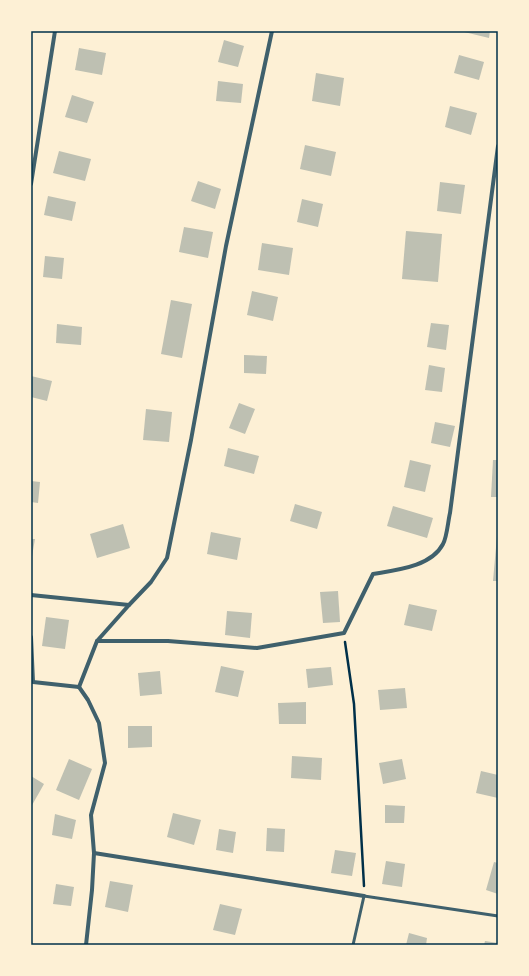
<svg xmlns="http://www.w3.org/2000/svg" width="529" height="976" viewBox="0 0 529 976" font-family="Spectral,serif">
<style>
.building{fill:#bec0b2}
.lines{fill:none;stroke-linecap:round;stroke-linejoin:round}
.path{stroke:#003049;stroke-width:2.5}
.service{stroke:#3f606c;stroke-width:3}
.minor{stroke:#3f606c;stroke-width:4}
.neatline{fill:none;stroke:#003049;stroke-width:1.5}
</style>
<rect width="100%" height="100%" fill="#fdf0d5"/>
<!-- building -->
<g class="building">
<polygon points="460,31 490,31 489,38"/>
<polygon points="224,40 244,46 238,67 218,62"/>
<polygon points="79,48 106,53 102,75 75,70"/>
<polygon points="459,55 484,62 479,80 454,73"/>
<polygon points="316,73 344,78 340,106 312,101"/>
<polygon points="218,81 243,84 241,103 216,101"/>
<polygon points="72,95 94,102 87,123 65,117"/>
<polygon points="450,106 477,113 471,135 445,127"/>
<polygon points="305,145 336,152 331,176 300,169"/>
<polygon points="59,151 91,159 85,181 53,173"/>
<polygon points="198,181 221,189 215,209 191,201"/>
<polygon points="440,182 465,185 461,214 437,211"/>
<polygon points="48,196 76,202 72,221 44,215"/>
<polygon points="302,199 323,204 318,227 297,222"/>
<polygon points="184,227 213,232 208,258 179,252"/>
<polygon points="406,231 442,234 438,282 402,279"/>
<polygon points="262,243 293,248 289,275 258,270"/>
<polygon points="45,256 64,258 62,279 43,277"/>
<polygon points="252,291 278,297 273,321 247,315"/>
<polygon points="171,300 192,304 182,358 161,354"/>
<polygon points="431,323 449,325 446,350 427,347"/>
<polygon points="57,324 82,327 81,345 56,343"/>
<polygon points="244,355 267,356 266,374 244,373"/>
<polygon points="429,365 445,368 442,392 425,390"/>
<polygon points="31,376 52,381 47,401 31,397"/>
<polygon points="239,403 255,409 245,434 229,428"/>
<polygon points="146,409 172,412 169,442 143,440"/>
<polygon points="435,422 455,426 450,447 431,443"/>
<polygon points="228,448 259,456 254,474 224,466"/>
<polygon points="410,460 431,465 425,492 404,487"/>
<polygon points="493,460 498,460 498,497 491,497"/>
<polygon points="31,481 40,482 38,503 31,502"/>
<polygon points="295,504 322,512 317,529 290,521"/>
<polygon points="393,506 433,518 427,538 387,526"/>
<polygon points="123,524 130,548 97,558 90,534"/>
<polygon points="211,532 241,538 237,560 207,554"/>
<polygon points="497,536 498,536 498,581 493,581"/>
<polygon points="31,539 35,539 32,556 31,556"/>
<polygon points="338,591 340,622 323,623 320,592"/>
<polygon points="409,604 437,610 432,631 404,625"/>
<polygon points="227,611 252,613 250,638 225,635"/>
<polygon points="46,617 69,620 65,649 42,646"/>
<polygon points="221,666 244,671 238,697 215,692"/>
<polygon points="331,667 333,685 308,688 306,669"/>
<polygon points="160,671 162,694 140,696 138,673"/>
<polygon points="405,688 407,708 380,710 378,690"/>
<polygon points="306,702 306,724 279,724 278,703"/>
<polygon points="128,726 152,726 152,747 128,748"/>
<polygon points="292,756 322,758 321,780 291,778"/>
<polygon points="69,759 92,769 79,800 56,790"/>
<polygon points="402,759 406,779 383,784 379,763"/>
<polygon points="481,771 498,775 498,798 476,793"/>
<polygon points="31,776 44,784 31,807"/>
<polygon points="385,805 405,806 404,823 385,823"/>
<polygon points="173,813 201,820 194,845 167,837"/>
<polygon points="55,814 76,820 72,839 52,835"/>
<polygon points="267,828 285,829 284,852 266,851"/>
<polygon points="219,829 236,832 233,853 216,850"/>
<polygon points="335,850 356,853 352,876 331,873"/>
<polygon points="386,861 405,864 402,887 382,884"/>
<polygon points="494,862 498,863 498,894 486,890"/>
<polygon points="110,881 133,885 128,912 105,907"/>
<polygon points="56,884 74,887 71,906 53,904"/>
<polygon points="220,904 242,909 235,935 213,930"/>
<polygon points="409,933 427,938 426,945 406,945"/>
<polygon points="485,941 498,943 498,945 484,945"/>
</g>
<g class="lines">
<!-- path -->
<polyline class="path" points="345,642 354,704 364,886"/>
<!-- service -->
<polyline class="service" points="353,945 364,896 498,916"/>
<!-- minor -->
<g class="minor">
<polyline points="31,184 55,31"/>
<polyline points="31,595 129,605"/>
<polyline points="31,637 33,682 79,687"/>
<path d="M97,641H168L257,648L344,633L373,574C396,570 431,567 443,544C447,537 448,521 450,513L498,146"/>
<polyline points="79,687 97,641 129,605 151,582 167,558 191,440 226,246 272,31"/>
<polyline points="79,687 88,700 99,723 105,763 91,815 94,853 92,890 86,945"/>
<polyline points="94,853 364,896"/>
</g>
</g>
<!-- border -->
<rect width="529" height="976" fill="none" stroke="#fdf0d5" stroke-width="64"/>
<rect x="32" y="32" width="465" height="912" class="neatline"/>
</svg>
